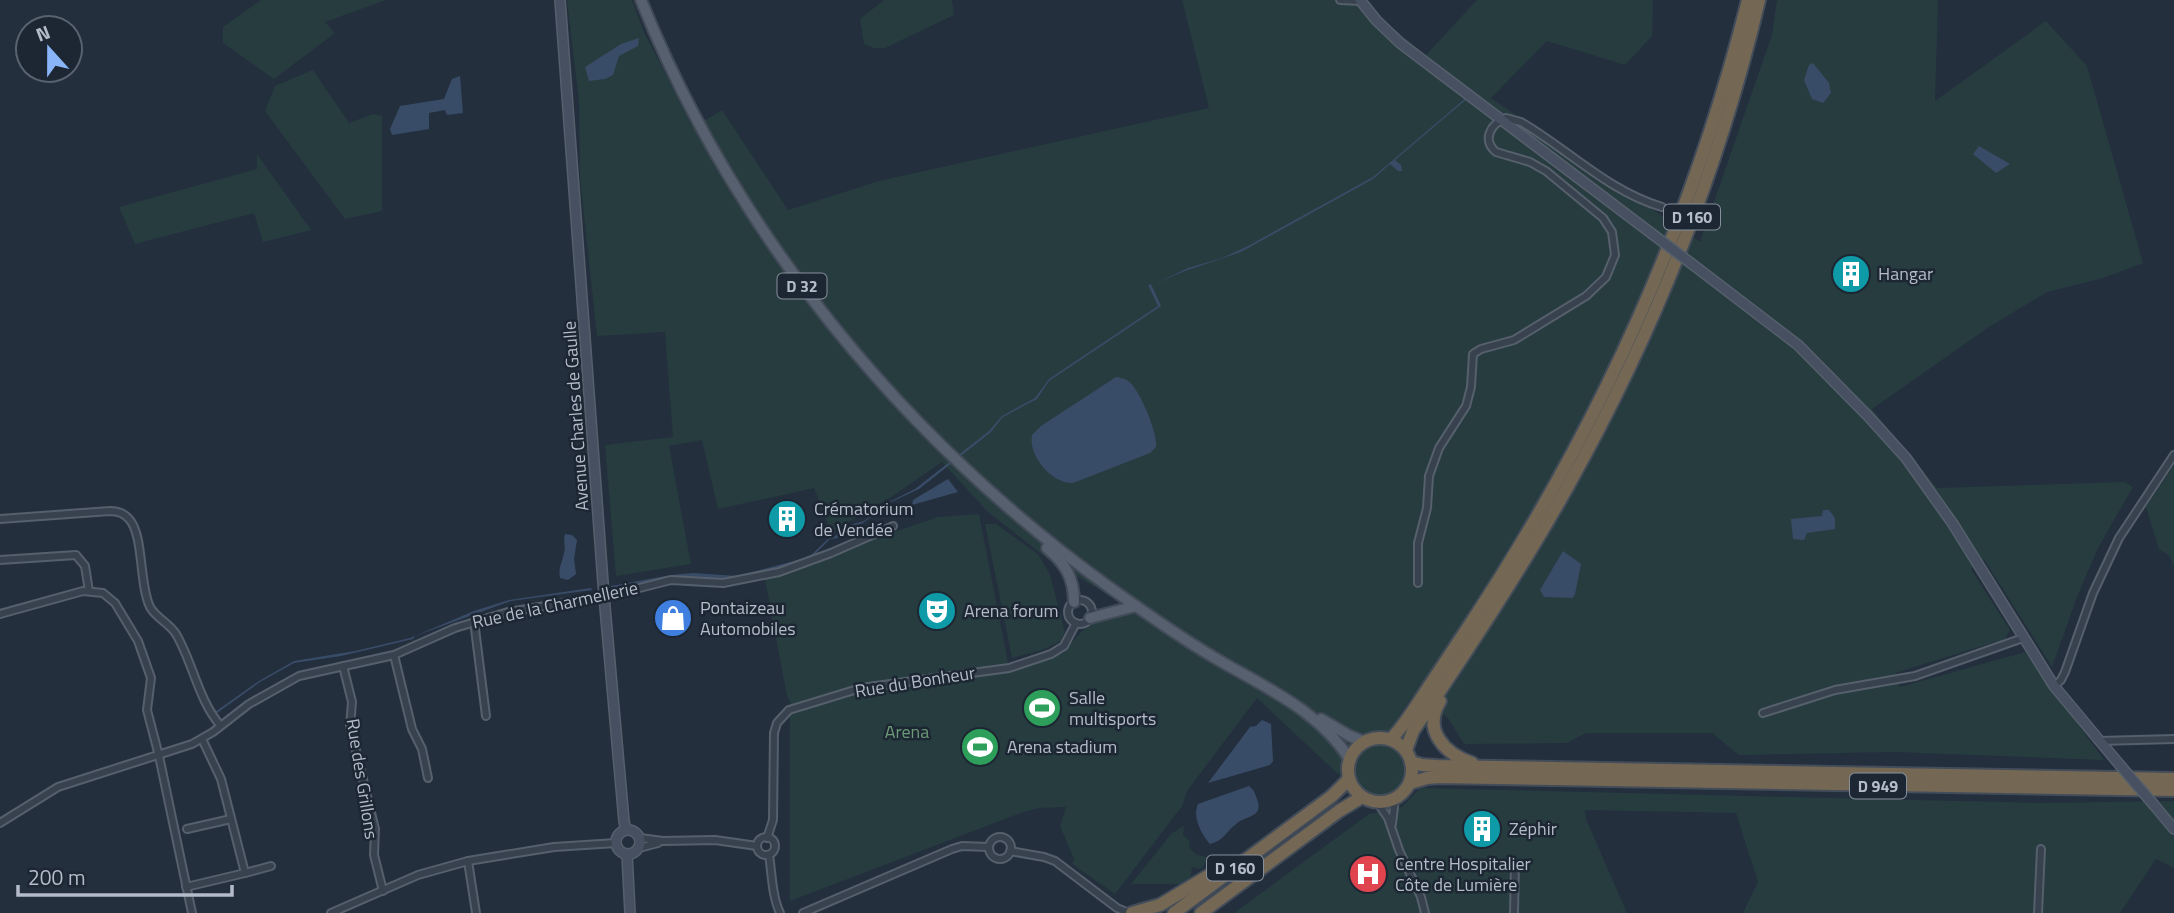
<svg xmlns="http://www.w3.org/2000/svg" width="2174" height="913" viewBox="0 0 2174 913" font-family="'Titillium Web',sans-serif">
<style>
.green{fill:#263c3f}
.water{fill:#394c67}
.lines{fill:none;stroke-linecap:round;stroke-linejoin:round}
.street-casing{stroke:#565f6c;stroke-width:10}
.secondary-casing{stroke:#565f6c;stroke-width:12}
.primary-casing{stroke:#414a57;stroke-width:14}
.highway-casing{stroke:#434c59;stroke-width:16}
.street{stroke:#38414e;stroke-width:6}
.secondary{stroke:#465061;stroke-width:9}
.primary{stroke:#56606e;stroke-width:10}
.highway{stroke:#746855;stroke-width:12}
.secondary-bridge-casing{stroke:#565f6c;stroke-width:12;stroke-linecap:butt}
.secondary-bridge{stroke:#465061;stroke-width:9}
.labels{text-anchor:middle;stroke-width:5;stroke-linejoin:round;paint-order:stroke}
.shield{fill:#1d2633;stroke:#878f9c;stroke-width:2}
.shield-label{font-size:16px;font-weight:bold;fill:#b4bcc9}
.poi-label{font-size:18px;fill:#b4bcc9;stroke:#1d2633;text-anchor:start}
.street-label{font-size:18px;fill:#b4bcc9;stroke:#1d2633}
.park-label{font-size:18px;fill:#6b9a76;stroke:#1d2633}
</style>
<rect width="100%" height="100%" fill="#242f3e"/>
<!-- green -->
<g class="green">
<polygon points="261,0 386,0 325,22 335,33 274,79 223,43 223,27"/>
<polygon points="567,0 632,0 644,32 693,128 722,110 788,210 879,181 1209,108 1182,0 1368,0 1388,24 1426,55 1477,0 1653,0 1652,36 1625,65 1547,41 1491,98 1700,242 1772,35 1777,0 1938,0 1935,101 2046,21 2087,66 2143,263 2103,278 2047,292 1989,327 1872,409 1937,488 2125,482 2133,487 2098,548 2077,597 2052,667 1984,559 1971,569 2010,630 2005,639 1895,673 1900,687 2025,652 2104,760 1894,752 1739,755 1712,733 1586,733 1567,743 1464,744 1448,718 1414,694 1389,731 1359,734 1339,775 1257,698 1187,791 1182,806 1115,894 1072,864 1074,859 1060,826 1066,807 1039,808 1023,812 790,901 790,701 787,696 765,579 798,569 855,548 873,539 938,517 979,514 1010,673 1063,653 1081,632 1095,622 1133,613 1237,679 1214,657 1049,560 988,512 942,462 891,497 831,532 814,488 718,509 702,440 669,446 691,564 616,576 605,445 673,437 665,332 597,336 580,178 579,101"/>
<polygon points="884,0 952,0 954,15 885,48 874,48 864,44 860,19"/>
<polygon points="313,70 349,123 373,114 382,116 382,211 345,219 265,111 275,86"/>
<polygon points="257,154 311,230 263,242 254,213 135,244 119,207 257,169"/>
<polygon points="2174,465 2174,568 2170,556 2159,549 2146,507"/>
<polygon points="985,524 996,524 1038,554 1050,575 1065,632 1061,641 1042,650 1012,658"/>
<circle cx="1380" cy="770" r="25"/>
<polygon points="1420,788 2042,803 2174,801 2174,868 2156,859 2120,913 1730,913 1743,913 1758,882 1736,813 1585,810 1586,819 1627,913 1234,913 1369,814 1402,807"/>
<polygon points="1184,826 1183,835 1190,841 1189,848 1196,854 1209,858 1201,869 1192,867 1191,876 1182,884 1131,884 1172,833"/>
</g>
<!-- water -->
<g class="water">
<polygon points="639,38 638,46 619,56 613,75 605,79 589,81 585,67 621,44"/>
<polygon points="1813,63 1829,83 1831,93 1823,103 1812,99 1804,80 1809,65"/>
<polygon points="460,76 463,113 447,115 445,110 429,113 429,129 392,135 390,129 400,106 444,99 452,79"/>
<polygon points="1467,97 1468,98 1395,160 1401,165 1402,171 1398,171 1390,164 1373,179 1241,252 1185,271 1157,283 1188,268 1222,258 1248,246 1373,177"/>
<polygon points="1979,146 2010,164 1996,173 1973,154"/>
<polygon points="1151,284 1161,306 1049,381 1037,399 1003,417 991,432 919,489 889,503 863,523 854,526 847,532 845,537 830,539 810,559 733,579 675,577 611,588 611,586 671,575 693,573 737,576 809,557 828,539 834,537 847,526 864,521 885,504 915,489 989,431 1002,416 1035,398 1049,379 1158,306 1148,285"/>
<path d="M1116,377C1118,377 1125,379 1127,380C1139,387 1158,434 1156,447L1150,453L1073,483C1052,484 1028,456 1032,435L1041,426Z"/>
<polygon points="948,479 958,492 912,505 913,500"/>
<polygon points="1823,510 1829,510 1835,518 1835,529 1807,533 1804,540 1793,539 1791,519 1822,516"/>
<path d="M565,534L572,535L577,540L574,559L576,574L568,580L560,578C558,568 562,563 564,553C566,546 563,541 565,534Z"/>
<polygon points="1563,551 1581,564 1575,594 1573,598 1544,597 1540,590"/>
<polygon points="591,588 592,590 511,601 415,636 413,639 341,656 294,663 260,682 217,713 215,712 259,681 294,661 355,651 410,638 474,611 509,600"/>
<polygon points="1262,720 1271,724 1273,761 1270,765 1208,783 1250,727 1256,726"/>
<path d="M1249,786C1254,790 1255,793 1257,799C1264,818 1246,815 1236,824C1226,832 1223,841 1210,844C1201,833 1192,817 1198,804Z"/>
</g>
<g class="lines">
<defs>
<g id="street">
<polyline points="1340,0 1361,1"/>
<path d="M0,519L110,511C117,511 124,513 129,519C144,535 139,585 150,607C156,618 169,623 176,634C193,663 198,699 220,725"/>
<polyline points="0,560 76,555 85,566 89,591"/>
<path d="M1418,583V543L1427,508L1429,476L1439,448L1466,406L1471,387L1473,354L1481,349L1514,340L1586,296L1606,277L1615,255L1612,232L1603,218L1546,171L1530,162L1496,152C1482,140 1490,124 1506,118L1521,122C1569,150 1608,191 1662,207"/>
<circle cx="1080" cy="612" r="12"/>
<polyline points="0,614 83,591 103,593 115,603 138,641 151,678 147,710 159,756 192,913"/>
<polyline points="474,621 486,716"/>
<polyline points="394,655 412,729 422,749 428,778"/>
<polyline points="343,666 352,702 350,726 375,829 374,855 383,891"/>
<polyline points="2054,686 2061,680 2065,672 2093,593 2119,538 2174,455"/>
<polyline points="1763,713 1835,690 1915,676 2023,638"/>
<polyline points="2099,741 2174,739"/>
<polyline points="1377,802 1388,818 1399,850 1421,897 1425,913"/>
<polyline points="0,823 58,787 192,744 213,732 249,704 299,676 394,655 455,628 508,612 612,595 671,580 723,583 779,572 831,553 893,526"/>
<polyline points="1392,824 1395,799"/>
<polyline points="187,829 231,819"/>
<circle cx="1000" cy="848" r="11"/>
<circle cx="766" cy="846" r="9"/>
<polyline points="640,838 663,841 715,840 757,846"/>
<polyline points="767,838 773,820 774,733 777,723 789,710 861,688 1009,668 1051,654 1064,646 1076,623"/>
<polyline points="639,848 658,843"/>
<polyline points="1010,851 1044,857 1055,861 1117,908 1129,913"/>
<path d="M769,855C772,874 772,896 780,913"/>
<polyline points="468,861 476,913"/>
<polyline points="245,873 271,866"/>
<polyline points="186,887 245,873 221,779 202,739"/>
<polyline points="331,913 418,875 468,861 554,847 616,843"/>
<polyline points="803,913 952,849 962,846 989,847"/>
<polyline points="1514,913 1515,864"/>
<polyline points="2038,913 2041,849"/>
</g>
<g id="secondary">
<polyline points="560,0 604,596 624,821 626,830"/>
<polyline points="1360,0 1376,20 1400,43 1651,233"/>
<polyline points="1692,264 1798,345 1868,416 1906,458 1953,524 2054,686 2119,764"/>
<polyline points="2154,805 2174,829"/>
<circle cx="628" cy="842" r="12"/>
<polyline points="627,854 630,913"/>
</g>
<g id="primary">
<path d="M641,0C736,236 904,439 1109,587C1144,612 1179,637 1215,658C1264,687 1319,710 1350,760"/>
<path d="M1047,548C1065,563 1074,578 1074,602"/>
<polyline points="1090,618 1136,606"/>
<polyline points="1321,719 1350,736 1365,742"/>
</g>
<g id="highway">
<path d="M1440,701C1422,730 1445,754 1472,763"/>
<circle cx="1380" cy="770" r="32"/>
<path d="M1391,739C1403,727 1412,712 1422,697C1438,673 1453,650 1469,626C1596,434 1692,224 1748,0"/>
<path d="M1406,750L1413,731C1467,651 1521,570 1568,486C1653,334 1719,169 1759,0"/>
<polyline points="1411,762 1422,765 1437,766 2174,779"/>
<polyline points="1410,783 1427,778 1439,777 2174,790"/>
<polyline points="1132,913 1160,905 1223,867"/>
<polyline points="1174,913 1332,796 1349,779"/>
<polyline points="1201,913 1339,811 1362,797"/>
</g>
</defs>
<!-- street casing -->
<use href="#street" class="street-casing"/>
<!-- secondary casing -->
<use href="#secondary" class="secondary-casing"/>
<!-- primary casing -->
<use href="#primary" class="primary-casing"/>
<!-- highway casing -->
<use href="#highway" class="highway-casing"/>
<!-- street -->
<use href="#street" class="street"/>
<!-- secondary -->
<use href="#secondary" class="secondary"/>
<!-- primary -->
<use href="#primary" class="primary"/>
<!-- highway -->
<use href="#highway" class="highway"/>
<defs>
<g id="secondary-bridge">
<polyline points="1651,233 1692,264"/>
<polyline points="2119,764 2154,805"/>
</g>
</defs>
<!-- secondary-bridge casing -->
<use href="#secondary-bridge" class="secondary-bridge-casing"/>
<!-- secondary-bridge -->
<use href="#secondary-bridge" class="secondary-bridge"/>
</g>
<!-- icons -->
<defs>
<symbol id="building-disc" viewBox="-11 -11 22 22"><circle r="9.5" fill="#0f9aa8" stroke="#1d2633"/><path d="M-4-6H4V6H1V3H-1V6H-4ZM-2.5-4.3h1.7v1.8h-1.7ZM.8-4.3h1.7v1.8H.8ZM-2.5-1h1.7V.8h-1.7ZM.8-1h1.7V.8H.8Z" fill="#fff"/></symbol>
<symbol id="theatre-disc" viewBox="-11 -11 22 22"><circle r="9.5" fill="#0f9aa8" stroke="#1d2633"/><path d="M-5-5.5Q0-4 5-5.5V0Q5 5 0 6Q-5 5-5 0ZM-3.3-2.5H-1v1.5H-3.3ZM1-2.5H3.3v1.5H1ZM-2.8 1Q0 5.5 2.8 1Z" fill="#fff"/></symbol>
<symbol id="shop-disc" viewBox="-11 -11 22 22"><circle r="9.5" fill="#3f7fe0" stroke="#1d2633"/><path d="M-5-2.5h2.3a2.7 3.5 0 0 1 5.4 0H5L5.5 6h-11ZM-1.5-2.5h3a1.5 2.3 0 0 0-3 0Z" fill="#fff"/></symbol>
<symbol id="stadium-disc" viewBox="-11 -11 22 22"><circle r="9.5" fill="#2e9e5b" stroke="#1d2633"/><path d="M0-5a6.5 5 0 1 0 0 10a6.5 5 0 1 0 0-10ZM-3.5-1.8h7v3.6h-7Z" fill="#fff"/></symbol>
<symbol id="hospital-disc" viewBox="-11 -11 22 22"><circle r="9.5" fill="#e0444e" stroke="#1d2633"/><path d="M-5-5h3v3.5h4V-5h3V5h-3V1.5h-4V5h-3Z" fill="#fff"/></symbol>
</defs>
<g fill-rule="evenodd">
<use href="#building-disc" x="1829" y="252" width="44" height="44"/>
<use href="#building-disc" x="765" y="497" width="44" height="44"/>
<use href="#theatre-disc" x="915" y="589" width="44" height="44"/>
<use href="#shop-disc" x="651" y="596" width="44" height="44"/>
<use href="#stadium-disc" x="1020" y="686" width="44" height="44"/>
<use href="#stadium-disc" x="958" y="725" width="44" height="44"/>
<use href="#building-disc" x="1460" y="807" width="44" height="44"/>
<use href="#hospital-disc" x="1346" y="852" width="44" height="44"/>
</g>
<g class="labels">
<!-- shield labels -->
<g class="shield">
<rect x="1664" y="204.5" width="56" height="25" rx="5"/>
<rect x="777.5" y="273.5" width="49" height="25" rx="5"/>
<rect x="1850" y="773.5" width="56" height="25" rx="5"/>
<rect x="1207" y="855.5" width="56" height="25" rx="5"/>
</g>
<g class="shield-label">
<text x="1692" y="223">D 160</text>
<text x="802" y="292">D 32</text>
<text x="1878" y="792">D 949</text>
<text x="1235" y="874">D 160</text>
</g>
<!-- poi labels -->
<g class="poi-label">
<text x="1878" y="280">Hangar</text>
<text x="814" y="515">Crématorium<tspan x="814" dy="21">de Vendée</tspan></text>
<text x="700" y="614">Pontaizeau<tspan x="700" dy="21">Automobiles</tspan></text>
<text x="964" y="617">Arena forum</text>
<text x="1069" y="704">Salle<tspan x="1069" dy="21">multisports</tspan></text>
<text x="1007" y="753">Arena stadium</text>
<text x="1509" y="835">Zéphir</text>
<text x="1395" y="870">Centre Hospitalier<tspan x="1395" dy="21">Côte de Lumière</tspan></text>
</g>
<!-- street labels -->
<g class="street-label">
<text transform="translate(576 416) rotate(-94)" y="6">Avenue Charles de Gaulle</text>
<text transform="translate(555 605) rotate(-12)" y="6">Rue de la Charmellerie</text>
<text transform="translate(915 682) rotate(-9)" y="6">Rue du Bonheur</text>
<text transform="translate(362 779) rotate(81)" y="6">Rue des Grillons</text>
</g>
<!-- park labels -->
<g class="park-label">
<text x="907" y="738">Arena</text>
</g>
</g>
<!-- north arrow -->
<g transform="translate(49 49) rotate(339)"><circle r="33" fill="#1d2633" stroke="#59626f" stroke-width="2"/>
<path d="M0-5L12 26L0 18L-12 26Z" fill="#8ab4f8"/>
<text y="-10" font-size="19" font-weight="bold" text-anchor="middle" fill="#b4bcc9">N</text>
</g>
<!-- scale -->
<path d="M18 885v10h214v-10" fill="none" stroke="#b4bcc9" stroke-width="3.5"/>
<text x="28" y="885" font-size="21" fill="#b4bcc9" stroke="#1d2633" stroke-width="5" paint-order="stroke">200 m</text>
</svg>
